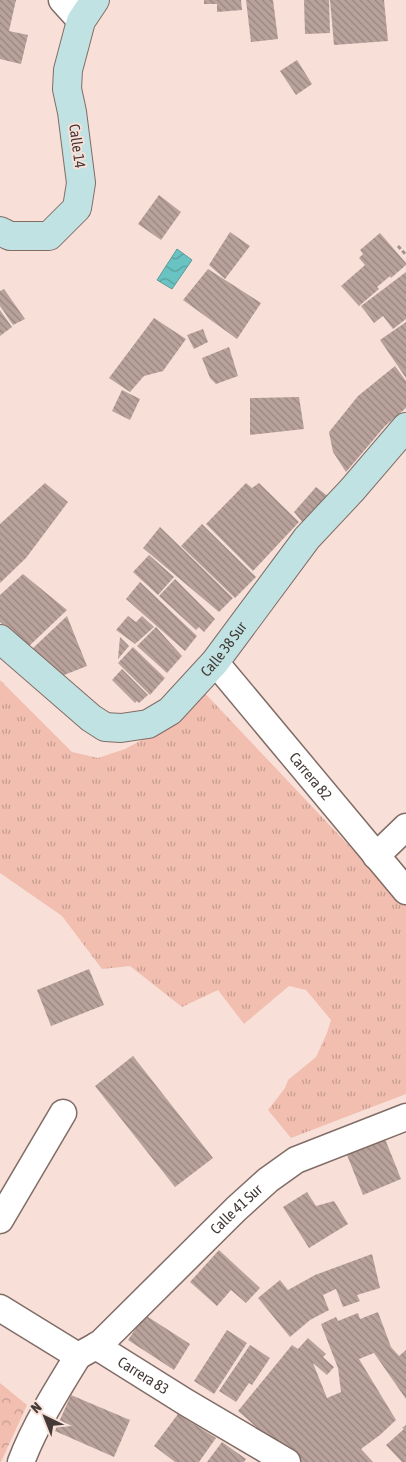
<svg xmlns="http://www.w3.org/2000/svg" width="406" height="1462" viewBox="0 0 406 1462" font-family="'Asap Condensed',sans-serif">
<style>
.grass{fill:url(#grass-tufts)}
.park{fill:url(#park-crowns)}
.water{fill:url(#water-waves);stroke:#5e9a99}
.building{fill:url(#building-back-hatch)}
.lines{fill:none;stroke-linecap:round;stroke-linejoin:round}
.street-casing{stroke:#816c66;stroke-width:29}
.secondary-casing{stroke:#816c66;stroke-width:30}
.path{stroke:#a3918c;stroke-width:3;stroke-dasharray:4 2.5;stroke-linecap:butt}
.street{stroke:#fff;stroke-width:26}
.secondary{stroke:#c1e2e2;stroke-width:28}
.labels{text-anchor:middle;stroke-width:4;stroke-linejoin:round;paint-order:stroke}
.street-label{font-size:15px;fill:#433936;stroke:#f8e0d9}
</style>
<defs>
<pattern id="grass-tufts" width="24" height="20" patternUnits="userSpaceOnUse" patternTransform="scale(1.25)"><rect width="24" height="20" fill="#f1beb0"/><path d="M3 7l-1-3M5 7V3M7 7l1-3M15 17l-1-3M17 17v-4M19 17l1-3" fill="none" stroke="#c59b90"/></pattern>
<pattern id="park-crowns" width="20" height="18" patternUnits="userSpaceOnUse" patternTransform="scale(1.25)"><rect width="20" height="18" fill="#f1beb0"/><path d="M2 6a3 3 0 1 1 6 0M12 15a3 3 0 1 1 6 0" fill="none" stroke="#c59b90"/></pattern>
<pattern id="water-waves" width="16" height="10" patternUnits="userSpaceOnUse" patternTransform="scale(1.25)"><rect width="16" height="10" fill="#69c3c3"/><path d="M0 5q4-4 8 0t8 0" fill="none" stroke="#589f9f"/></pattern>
<pattern id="building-back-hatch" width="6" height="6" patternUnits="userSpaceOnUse" patternTransform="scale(1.25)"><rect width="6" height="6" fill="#b9a29b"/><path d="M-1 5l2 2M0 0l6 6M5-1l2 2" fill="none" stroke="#98857f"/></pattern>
</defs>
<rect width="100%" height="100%" fill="#f8e0d9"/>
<!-- grass -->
<polygon class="grass" points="0,680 72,752 98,758 125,749 159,731 200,688 406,906 406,1094 291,1138 268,1110 285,1088 288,1080 316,1057 327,1033 331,1020 306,990 289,986 244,1024 218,990 182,1007 130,966 102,969 62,916 0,873"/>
<!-- park -->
<polygon class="park" points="0,1383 27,1405 1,1462 0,1462"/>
<!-- water -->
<polygon class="water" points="177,249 192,260 172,289 157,280"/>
<!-- building -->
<g class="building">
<polygon points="0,0 16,0 9,31 28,35 21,64 0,59"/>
<polygon points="204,0 241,0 242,10 217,12 217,4 204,4"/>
<polygon points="246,0 273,0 278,39 251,42"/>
<polygon points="304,0 329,0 330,33 305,34"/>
<polygon points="330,0 384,0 388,41 334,45"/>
<polygon points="297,60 312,84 296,95 280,71"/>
<polygon points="159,195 181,212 161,240 138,224"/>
<polygon points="230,232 250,246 225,279 209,265"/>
<polygon points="380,233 406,263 406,265 391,278 390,276 377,287 379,289 359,306 341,286 365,265 359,258 363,254 360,250"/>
<polygon points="208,269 261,303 237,339 183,300"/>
<polygon points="406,272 406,319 393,329 383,316 374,323 361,306"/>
<polygon points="4,289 25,319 13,325 0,306 0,291"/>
<polygon points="0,310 12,327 0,336"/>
<polygon points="154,318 186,339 163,371 144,376 130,392 109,378"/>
<polygon points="406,322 406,378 380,340"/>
<polygon points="203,329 208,342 194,349 187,335"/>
<polygon points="229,347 238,376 216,384 210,378 202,358"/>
<polygon points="395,366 406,381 406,408 385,426 346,472 333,452 329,432 358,396"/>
<polygon points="122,390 140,399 130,420 112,411"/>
<polygon points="299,397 304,429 250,435 250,398"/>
<polygon points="45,483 68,502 26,558 0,583 0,524"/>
<polygon points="246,483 252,488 259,483 299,522 253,571 206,524"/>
<polygon points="316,487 329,497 304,524 294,512"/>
<polygon points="202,524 256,577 235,598 181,546"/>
<polygon points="160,527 233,598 219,612 143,548"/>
<polygon points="149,555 174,577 158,595 133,572"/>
<polygon points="23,574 67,610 27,648 0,622 0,595"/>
<polygon points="175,579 215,619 204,632 199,627 196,630 159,596"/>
<polygon points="140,582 197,636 185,651 126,599"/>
<polygon points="67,616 87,666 59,677 32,649"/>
<polygon points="128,616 136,622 142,616 154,627 135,644 116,630"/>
<polygon points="156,627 182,656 167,673 137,646"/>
<polygon points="120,637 129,646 118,659"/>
<polygon points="133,647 165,678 150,695 118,663"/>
<polygon points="122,669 148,695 139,703 137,701 135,703 112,680"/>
<polygon points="89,969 104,1005 51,1026 37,990"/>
<polygon points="133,1056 213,1158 175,1187 95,1086"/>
<polygon points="383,1134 401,1179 363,1195 345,1150"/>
<polygon points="307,1192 316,1206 334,1201 348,1224 309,1248 283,1207"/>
<polygon points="219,1250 260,1288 246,1303 231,1290 217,1306 190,1282"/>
<polygon points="372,1254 380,1288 357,1295 360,1301 343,1307 336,1289 323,1295 329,1310 310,1320 290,1337 258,1298 280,1280 288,1290 315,1275"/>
<polygon points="378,1312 391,1347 399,1356 406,1350 406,1399 374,1353 359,1359 396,1420 380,1435 361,1449 373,1462 301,1462 280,1448 238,1411 292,1345 298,1349 308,1338 326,1354 323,1357 334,1367 327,1375 313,1363 327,1398 341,1392 338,1368 321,1324 336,1317 338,1321 358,1313 360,1319"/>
<polygon points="145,1315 190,1344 174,1370 128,1340"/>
<polygon points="227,1330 247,1343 214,1394 194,1381"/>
<polygon points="250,1345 270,1358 252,1385 249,1383 236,1402 219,1391"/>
<polygon points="71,1395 130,1420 114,1457 55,1431"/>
<polygon points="178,1414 216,1438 199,1462 175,1462 154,1446"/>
<polygon points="406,1425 406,1462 402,1462 386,1445 404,1429 402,1428"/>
<polygon points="222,1442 246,1459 244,1462 207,1462"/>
</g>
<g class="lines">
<defs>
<g id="street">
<polyline points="62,0 81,21"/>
<path id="s1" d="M215,662L406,891"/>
<polyline points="376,856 406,827"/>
<polyline points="0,1220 63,1113"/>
<path id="s2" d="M0,1308L78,1356L96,1346L187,1403L287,1462"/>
<path id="s3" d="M96,1346L102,1342L236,1209L268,1180L296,1160L406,1117"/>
<path d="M21,1462C35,1425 57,1390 78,1356"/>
</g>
<g id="secondary">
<polyline points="0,231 10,236 49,236 77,208 81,183 72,112 67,89 68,70 81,21 95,0"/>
<path id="s4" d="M0,639L91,718L105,727L121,728L148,724L170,711L215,662L307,538L352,490L406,427"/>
</g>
</defs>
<!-- street casing -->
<use href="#street" class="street-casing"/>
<!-- secondary casing -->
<use href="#secondary" class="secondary-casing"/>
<!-- path -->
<polyline class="path" points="398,246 406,255"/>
<!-- street -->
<use href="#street" class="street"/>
<!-- secondary -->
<use href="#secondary" class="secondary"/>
</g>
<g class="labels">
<!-- street labels -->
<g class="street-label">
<text transform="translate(77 146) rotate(82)" y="5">Calle 14</text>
<text dy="5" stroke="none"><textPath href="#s4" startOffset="288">Calle 38 Sur</textPath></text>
<text dy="5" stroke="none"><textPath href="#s1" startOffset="149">Carrera 82</textPath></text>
<text dy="5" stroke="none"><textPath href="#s3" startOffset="196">Calle 41 Sur</textPath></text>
<text dy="5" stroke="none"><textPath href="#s2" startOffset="168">Carrera 83</textPath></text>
</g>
</g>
<!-- north arrow -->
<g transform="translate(45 1417) rotate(317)" stroke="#f8e0d9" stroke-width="4" paint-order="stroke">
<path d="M0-4L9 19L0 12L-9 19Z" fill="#433936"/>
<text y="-8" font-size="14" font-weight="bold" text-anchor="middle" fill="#433936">N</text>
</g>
</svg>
